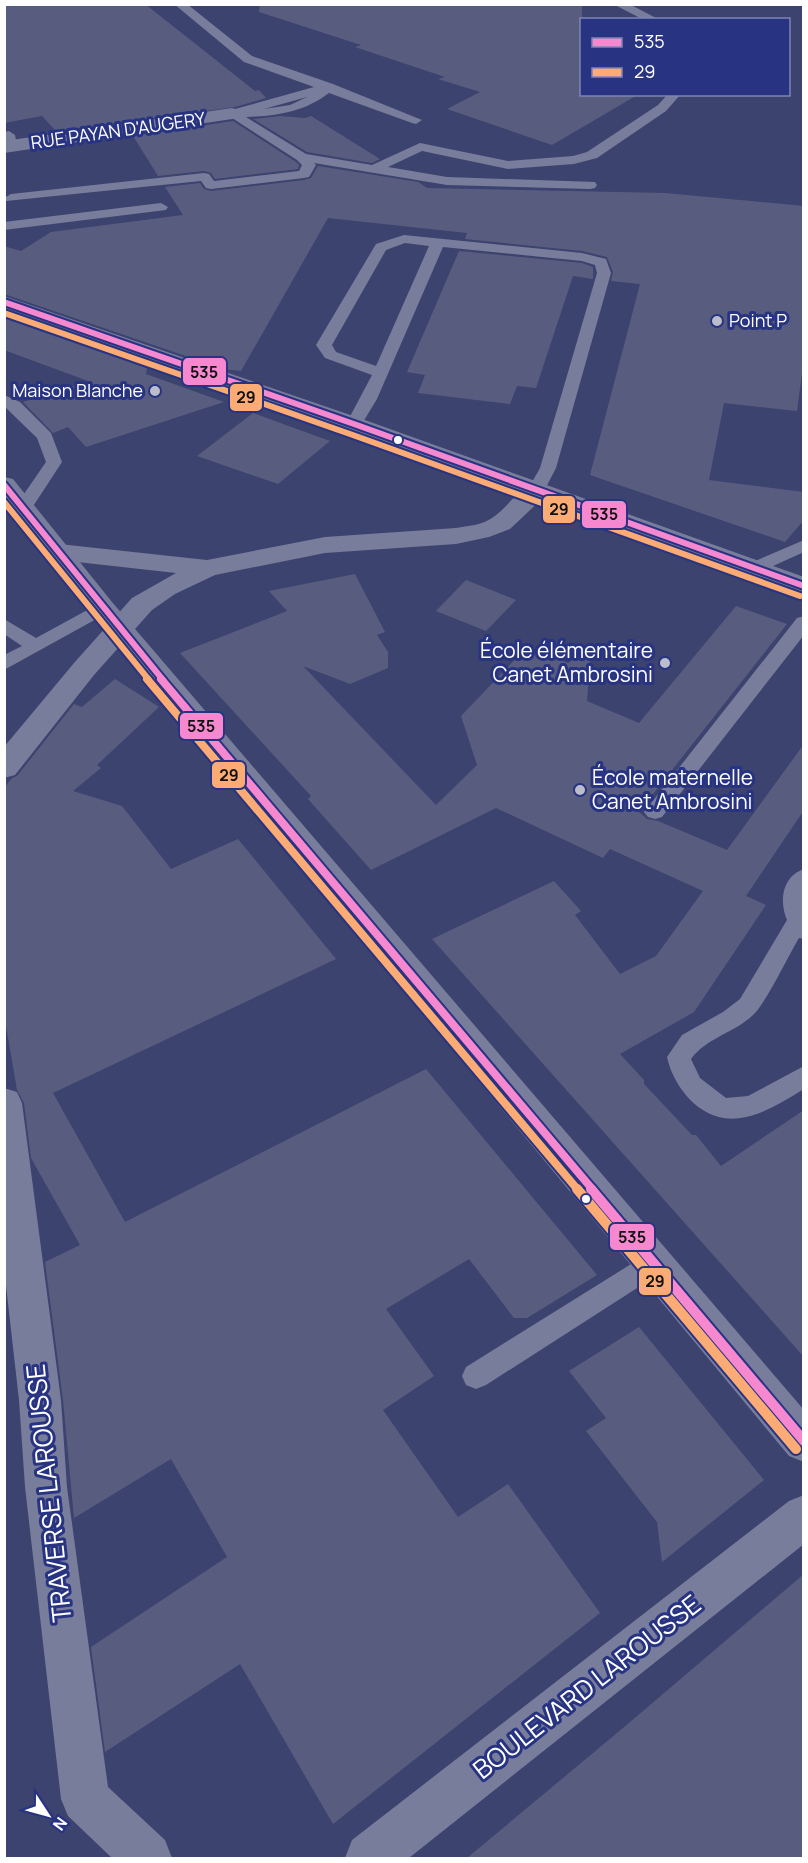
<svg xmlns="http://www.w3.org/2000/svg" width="808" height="1863" viewBox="0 0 808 1863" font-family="Manrope,sans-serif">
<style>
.building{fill:#585d80}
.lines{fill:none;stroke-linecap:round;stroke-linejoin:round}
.service{fill:#787d9c;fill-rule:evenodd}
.minor{fill:#787d9c;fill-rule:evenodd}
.tertiary{fill:#787d9c;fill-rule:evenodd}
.bus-1-far2-casing{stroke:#283482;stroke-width:10}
.bus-1-far1-casing{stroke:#283482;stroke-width:12}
.bus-1-casing{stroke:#283482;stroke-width:14}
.bus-2-far2-casing{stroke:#283482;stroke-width:10}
.bus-2-far1-casing{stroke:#283482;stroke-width:12}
.bus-2-casing{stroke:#283482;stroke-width:14}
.bus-1-far2{stroke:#f688d0;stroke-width:6}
.bus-1-far1{stroke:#f688d0;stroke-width:8}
.bus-1{stroke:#f688d0;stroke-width:10}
.bus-2-far2{stroke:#fdab74;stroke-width:6}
.bus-2-far1{stroke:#fdab74;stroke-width:8}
.bus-2{stroke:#fdab74;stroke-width:10}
.poi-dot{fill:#bbbdcc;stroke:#283482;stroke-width:2}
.bus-dot{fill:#fff;stroke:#283482;stroke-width:2}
.labels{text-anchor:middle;stroke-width:6;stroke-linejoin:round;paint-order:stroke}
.far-street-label{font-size:18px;fill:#fff;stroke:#283482}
.far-poi-label{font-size:18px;fill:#fff;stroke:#283482;text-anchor:start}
.poi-label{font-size:21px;fill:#fff;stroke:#283482;text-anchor:end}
.near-street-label{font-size:26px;fill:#fff;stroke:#283482}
.line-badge{stroke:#283482;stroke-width:2}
.pale-badge-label{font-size:16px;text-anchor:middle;font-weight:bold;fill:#111}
</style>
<rect width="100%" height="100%" fill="#3c436e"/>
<!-- building -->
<g class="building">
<polygon points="4,4 145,4 255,91 259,90 266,98 235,107 56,131 42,116 4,123"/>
<polygon points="260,4 582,4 582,94 639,94 552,145 447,109 480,92 438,79 445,77 355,47 361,45 259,12"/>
<polygon points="280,116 305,118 311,116 380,159 372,163 307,152 253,119"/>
<polygon points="233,121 296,162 299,165 298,169 215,179 211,173 204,171 158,176 133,136"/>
<polygon points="318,166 418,182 427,188 665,193 804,206 804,358 797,411 724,403 709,480 804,492 804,520 785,542 590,475 640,284 611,281 613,272 607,257 582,251 465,239 467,233 328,218 241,371 224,369 4,294 4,246 21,251 51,232 183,215 165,187 200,183 204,189 211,191 304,180 311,178"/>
<polygon points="459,251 582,263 593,267 593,279 573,276 536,388 517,386 510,404 418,393 425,375 407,372"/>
<polygon points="4,312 148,363 146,374 224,402 86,447 68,427 53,433 23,402 88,381 4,350"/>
<polygon points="253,413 294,428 330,441 278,484 197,456"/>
<polygon points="355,574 385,632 377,635 388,652 388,668 350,684 303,666 436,805 477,765 461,716 527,647 568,663 591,646 587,701 639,723 736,606 787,624 639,812 647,819 658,821 727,850 804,744 804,810 746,896 766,905 694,1012 620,1054 644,1080 644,1084 692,1135 696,1135 721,1166 804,1110 804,1357 432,939 554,881 581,911 575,915 620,974 656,956 703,891 610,849 603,858 496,808 371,870 308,799 311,796 180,653 287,611 269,591"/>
<polygon points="466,580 516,600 486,631 436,611"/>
<polygon points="115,679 159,707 97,765 101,768 73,791 122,806 171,869 238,839 336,959 53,1093 125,1222 426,1069 597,1275 527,1318 514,1318 469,1259 386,1309 434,1376 383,1410 458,1517 508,1484 600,1613 333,1824 240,1664 105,1752 91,1647 227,1557 171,1459 74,1518 63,1400 45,1262 80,1245 31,1158 24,1103 17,1090 4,1014 4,788 12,778 17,776 74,704 82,707"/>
<polygon points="639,1327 764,1480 662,1562 657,1522 586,1431 606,1418 569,1371"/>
<polygon points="804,1574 804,1858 467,1858 623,1728"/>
</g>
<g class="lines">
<!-- service -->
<g class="service">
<path d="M174,4H187L252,56L333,84L422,120L416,124L412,123L329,93C304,112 277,116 246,117L306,154L372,165L420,143L508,161L573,156L587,152L658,105L668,94H681L666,111L597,158L574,164L508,169L422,151L388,167L447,177L595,182L597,185L595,188L590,189L447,185L314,163L316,165L309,177L304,178L211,189L206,188L201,181L6,201L4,198L11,194L204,173L209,174L214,181L299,171L302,165L297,160L226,114L228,111L314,87L244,62ZM307,97L290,105L264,109Z"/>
<polygon points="613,4 629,4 660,20 644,20"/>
<polygon points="9,131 15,135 17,146 11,150 4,146 4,132"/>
<polygon points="161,203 168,207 166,210 4,230 4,222"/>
<path d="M404,235L582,253L606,259L611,273L556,468L542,495H530L527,491L540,468L597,273L595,265L582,261L443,247L377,399L360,427H348L346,424L372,375L325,358L316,345L376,244ZM405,243L429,246L376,366L336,352L332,345L386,250Z"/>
<polygon points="4,395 20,402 51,433 62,462 30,511 18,511 15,507 46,462 37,438 4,406"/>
<polygon points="804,540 804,552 760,572 748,572 745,568 748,564"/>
<polygon points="102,602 109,604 111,608 109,612 4,670 4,655 22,646 4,634 4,619 36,638"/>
<polygon points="804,616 804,635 662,817 655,819 648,817 644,812 648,807 797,618"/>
<path d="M804,869V939L799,938C787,958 770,995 756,1012C738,1032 707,1037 691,1059L700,1078L726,1098L748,1096L804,1066V1089C784,1101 763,1115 740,1118C703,1124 674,1089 667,1057L682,1035L723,1012L740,999L787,920C779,902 782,876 804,869Z"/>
<polygon points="653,1252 662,1256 666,1264 662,1272 486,1385 476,1389 466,1385 462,1376 466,1367 644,1256"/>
</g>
<!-- minor -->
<g class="minor">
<polygon points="232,108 239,110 241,114 239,118 4,153 4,141"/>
<path d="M536,483L545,486L549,491L545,496L510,529L489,537L456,544L325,553L215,575L175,594L152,610L94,675L15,775L4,778V747L74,663L132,598L176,573L59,560L50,558L46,552L50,546L59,544L207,560L325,537L456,528C468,526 482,525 492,518C508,508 517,488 536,483Z"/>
<polygon points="4,1088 17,1092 22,1103 61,1400 67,1487 108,1787 165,1840 172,1858 112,1858 68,1816 61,1799 25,1487 19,1400 4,1268"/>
<polygon points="804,1495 804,1544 409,1858 345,1858 352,1840 789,1501"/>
</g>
<!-- tertiary -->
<g class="tertiary">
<polygon points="4,296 362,419 804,577 804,594 4,309"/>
<polygon points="4,477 13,479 112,602 804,1410 804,1462 789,1456 92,614 4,501"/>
</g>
<defs>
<g id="bus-1-far2">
<polyline points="4,302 354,424 804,586"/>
<polyline points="4,485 163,680"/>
</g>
<polyline id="bus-1-far1" points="161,679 593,1190"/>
<polyline id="bus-1" points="591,1189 804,1441"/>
<g id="bus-2-far2">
<polyline points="4,313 350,434 800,596"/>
<polyline points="4,502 149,680"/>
</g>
<polyline id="bus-2-far1" points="147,679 578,1190"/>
<polyline id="bus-2" points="577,1189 796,1449"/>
</defs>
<!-- bus-1-far2 casing -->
<use href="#bus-1-far2" class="bus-1-far2-casing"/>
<!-- bus-1-far1 casing -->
<use href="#bus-1-far1" class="bus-1-far1-casing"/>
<!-- bus-1 casing -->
<use href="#bus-1" class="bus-1-casing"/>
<!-- bus-2-far2 casing -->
<use href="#bus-2-far2" class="bus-2-far2-casing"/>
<!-- bus-2-far1 casing -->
<use href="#bus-2-far1" class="bus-2-far1-casing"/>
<!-- bus-2 casing -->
<use href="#bus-2" class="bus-2-casing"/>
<!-- bus-1-far2 -->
<use href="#bus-1-far2" class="bus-1-far2"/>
<!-- bus-1-far1 -->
<use href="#bus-1-far1" class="bus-1-far1"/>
<!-- bus-1 -->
<use href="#bus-1" class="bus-1"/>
<!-- bus-2-far2 -->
<use href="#bus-2-far2" class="bus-2-far2"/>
<!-- bus-2-far1 -->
<use href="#bus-2-far1" class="bus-2-far1"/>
<!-- bus-2 -->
<use href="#bus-2" class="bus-2"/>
</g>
<!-- markers -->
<g class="poi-dot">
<circle cx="717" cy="321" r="6"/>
<circle cx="155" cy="391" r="6"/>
<circle cx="665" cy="663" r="6"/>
<circle cx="580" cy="790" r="6"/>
</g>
<g class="bus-dot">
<circle cx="398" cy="440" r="5"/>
<circle cx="586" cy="1199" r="5"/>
</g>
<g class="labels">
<!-- far-street labels -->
<g class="far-street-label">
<text transform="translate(118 131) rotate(-8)" y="6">RUE PAYAN D'AUGERY</text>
</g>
<!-- far-poi labels -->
<g class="far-poi-label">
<text x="729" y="327">Point P</text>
<text x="143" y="397" text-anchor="end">Maison Blanche</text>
</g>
<!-- poi labels -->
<g class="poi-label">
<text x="653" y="658">École élémentaire<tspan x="653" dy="24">Canet Ambrosini</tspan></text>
<text x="592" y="785" text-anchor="start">École maternelle<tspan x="592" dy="24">Canet Ambrosini</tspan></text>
</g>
<!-- near-street labels -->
<g class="near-street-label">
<text transform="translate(49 1493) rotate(-96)" y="9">TRAVERSE LAROUSSE</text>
<text transform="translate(587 1687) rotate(-38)" y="9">BOULEVARD LAROUSSE</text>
</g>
</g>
<g class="line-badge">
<rect x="182" y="357" width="45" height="29" rx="6" fill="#f688d0"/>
<rect x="229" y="383" width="34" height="29" rx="6" fill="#fdab74"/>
<rect x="542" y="495" width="34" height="29" rx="6" fill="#fdab74"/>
<rect x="581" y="500" width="46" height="29" rx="6" fill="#f688d0"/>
<rect x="179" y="712" width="45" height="28" rx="6" fill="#f688d0"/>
<rect x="211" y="761" width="35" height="28" rx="6" fill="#fdab74"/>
<rect x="609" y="1223" width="46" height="28" rx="6" fill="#f688d0"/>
<rect x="638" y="1267" width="34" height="29" rx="6" fill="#fdab74"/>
</g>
<g class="pale-badge-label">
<text x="204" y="378">535</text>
<text x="246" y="403">29</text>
<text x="559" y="515">29</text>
<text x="604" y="520">535</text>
<text x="201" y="732">535</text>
<text x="229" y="781">29</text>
<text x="632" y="1243">535</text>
<text x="655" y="1287">29</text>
</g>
<!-- border -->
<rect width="808" height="1863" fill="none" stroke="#ffffff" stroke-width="12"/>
<!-- legend -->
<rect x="580" y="18" width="210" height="78" fill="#283482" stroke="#7e85b4" stroke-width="1.5"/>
<rect x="592" y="38" width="30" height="9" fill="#f688d0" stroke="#7e85b4" stroke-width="1.5"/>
<text x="634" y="48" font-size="18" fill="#ffffff">535</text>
<rect x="592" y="68" width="30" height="9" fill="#fdab74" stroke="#7e85b4" stroke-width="1.5"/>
<text x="634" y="78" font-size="18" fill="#ffffff">29</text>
<!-- north arrow -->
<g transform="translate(48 1815) rotate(126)" stroke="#283482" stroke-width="4.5" paint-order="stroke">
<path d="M0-4.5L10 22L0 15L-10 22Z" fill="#ffffff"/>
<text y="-9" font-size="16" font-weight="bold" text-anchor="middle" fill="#ffffff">N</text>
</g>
</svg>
